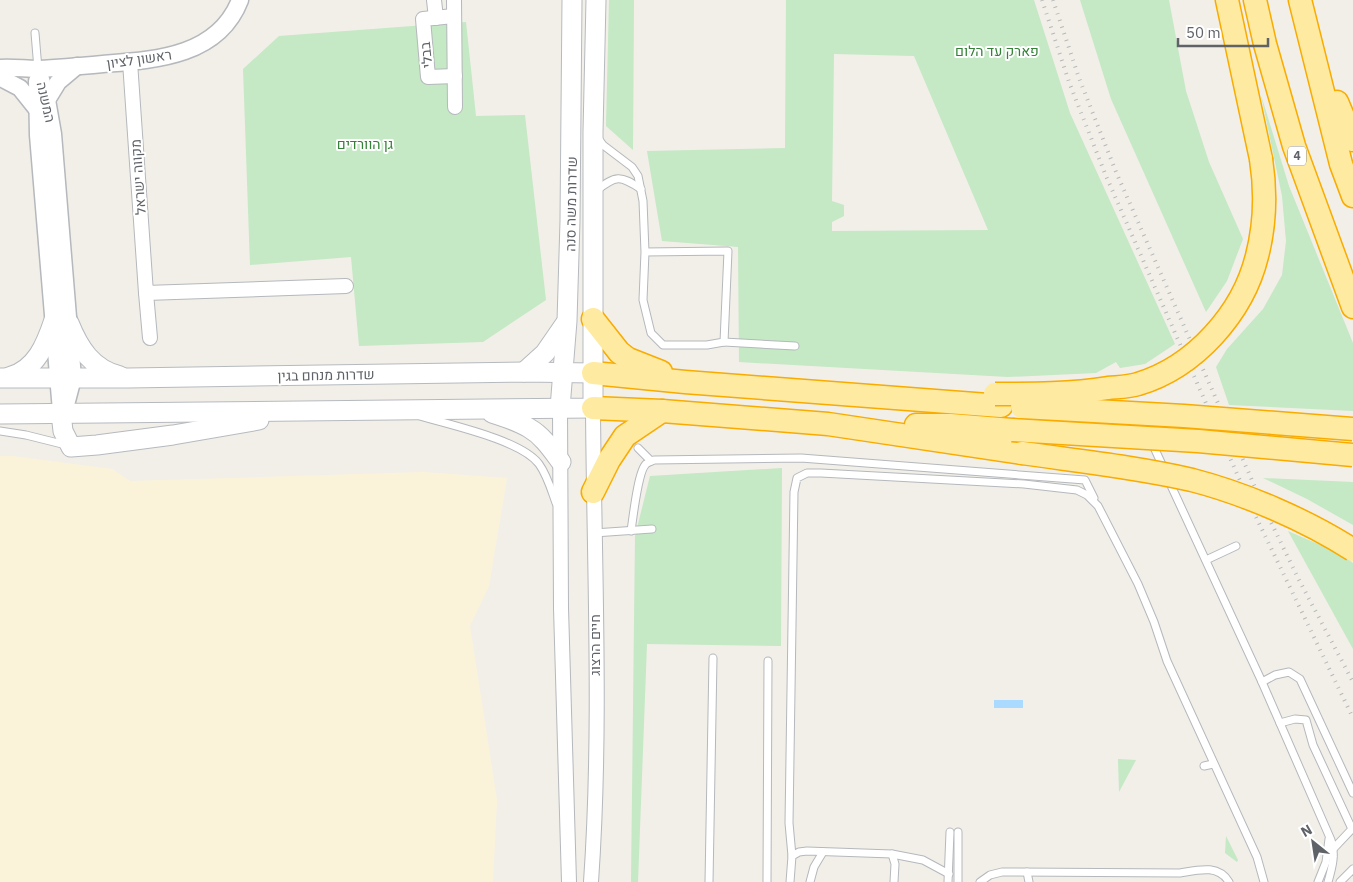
<svg xmlns="http://www.w3.org/2000/svg" width="1353" height="882" viewBox="0 0 1353 882" font-family="'IBM Plex Sans',Heebo,sans-serif">
<style>
.green{fill:#c5e8c5;fill-rule:evenodd}
.sand{fill:#fbf3d9}
.water{fill:#aadaff}
.lines{fill:none;stroke-linecap:round;stroke-linejoin:round}
.service-casing{stroke:#b5b8bc;stroke-width:9}
.minor-casing{stroke:#b5b8bc;stroke-width:16}
.tertiary-casing{stroke:#b5b8bc;stroke-width:19}
.secondary-casing{stroke:#b6babf;stroke-width:21}
.trunk-casing{stroke:#f9ab00;stroke-width:25}
.service{stroke:#fff;stroke-width:7}
.minor{stroke:#fff;stroke-width:14}
.tertiary{stroke:#fff;stroke-width:16}
.secondary{stroke:#fff;stroke-width:19}
.trunk{stroke:#feeaa1;stroke-width:22}
.rail{stroke:#b6b7b8;stroke-width:4;stroke-dasharray:1 6;stroke-linecap:butt}
.trunk-bridge-casing{stroke:#f9ab00;stroke-width:25;stroke-linecap:butt}
.trunk-bridge{stroke:#feeaa1;stroke-width:22}
.labels{text-anchor:middle;stroke-width:4;stroke-linejoin:round;paint-order:stroke}
.shield{fill:#fff;stroke:#8f9295;stroke-width:1}
.shield-label{font-size:12px;font-weight:bold;fill:#5f6368}
.park-label{font-size:14px;fill:#348238;stroke:#fff}
.street-label{font-size:14px;fill:#5f6368;stroke:#fff}
</style>
<rect width="100%" height="100%" fill="#f1efe8"/>
<!-- green -->
<g class="green">
<polygon points="609,0 634,0 633,150 606,126"/>
<path d="M786,0H1034L1070,113L1175,344L1145,364L1120,368L1116,362L1096,373L1008,377L739,362L738,247L662,241L647,151L785,148ZM834,54L914,56L988,230L832,231V222L844,216V205L832,201Z"/>
<polygon points="1080,0 1169,0 1186,91 1209,162 1243,239 1227,281 1206,312 1111,99"/>
<polygon points="466,22 476,116 525,115 546,300 483,342 359,346 351,257 250,265 243,69 279,36"/>
<polygon points="1261,95 1289,186 1353,343 1353,411 1229,405 1216,367 1227,349 1263,309 1282,275 1286,241 1282,196"/>
<polygon points="782,468 781,646 647,644 638,882 631,882 635,536 650,476"/>
<polygon points="1263,478 1353,482 1353,525 1307,499"/>
<polygon points="1288,531 1341,554 1353,563 1353,649"/>
<polygon points="1118,759 1136,760 1119,792"/>
<polygon points="1226,836 1238,860 1237,862 1225,853"/>
</g>
<!-- sand -->
<polygon class="sand" points="0,456 12,456 112,469 130,481 423,472 507,478 489,586 470,626 497,800 493,882 0,882"/>
<!-- water -->
<rect class="water" x="994" y="700" width="29" height="8"/>
<g class="lines">
<defs>
<g id="service">
<polyline points="35,33 38,69"/>
<polyline points="598,138 603,145 632,167 638,176 643,201 645,252 643,300 651,333 663,345 707,345 724,342 728,251 645,252"/>
<path d="M596,191C616,175 620,175 641,189"/>
<polyline points="724,342 795,346"/>
<path d="M420,416C450,425 521,440 539,464C547,475 551,489 556,503"/>
<polyline points="1140,417 1164,469"/>
<polyline points="0,431 26,435 66,445"/>
<polyline points="638,448 651,461"/>
<path d="M1168,479L1262,682L1331,840C1336,854 1332,868 1328,882"/>
<path d="M631,531C633,518 638,471 646,464C648,462 652,461 654,460L801,458L1085,480L1094,498"/>
<polyline points="594,533 652,529"/>
<polyline points="1206,560 1236,546"/>
<polyline points="1262,682 1275,675 1289,672 1300,679 1353,793"/>
<polyline points="1280,723 1295,719 1306,720 1313,745 1352,829 1334,848"/>
<polyline points="1204,766 1213,764"/>
<polyline points="958,832 958,882"/>
<polyline points="892,854 895,864 894,882"/>
<polyline points="792,856 789,823 794,492 797,478 807,473 821,473 1024,484 1077,490 1087,495 1098,506 1138,584 1154,622 1167,661 1257,857 1264,882"/>
<polyline points="1027,872 1029,882"/>
<polyline points="709,882 713,658"/>
<polyline points="767,882 768,661"/>
<polyline points="790,882 792,856 799,852 807,851 892,854 923,860 949,874"/>
<polyline points="810,882 814,867 823,852"/>
<polyline points="948,882 950,832"/>
<path d="M980,882L990,875L1002,872L1180,873C1198,870 1218,864 1229,882"/>
<polyline points="1318,882 1326,862 1329,839"/>
<polyline points="1340,882 1353,869"/>
</g>
<g id="minor">
<polyline points="434,0 436,18"/>
<polyline points="454,0 455,107"/>
<polyline points="454,16 423,19 428,77 455,76"/>
<polyline points="130,62 146,293 346,286"/>
<polyline points="146,293 150,338"/>
<polyline points="560,408 561,608 569,882"/>
<path d="M591,882C602,724 594,566 593,408"/>
</g>
<g id="tertiary">
<path d="M0,68C13,67 25,69 38,69C60,68 82,66 103,64C154,60 218,57 240,0"/>
<polyline points="38,69 47,100 53,134 73,378 67,401 61,413"/>
<polyline points="1,78 20,88 36,108"/>
<polyline points="37,81 38,135 61,411"/>
<polyline points="47,100 58,82 77,66"/>
</g>
<g id="secondary">
<path d="M69,323C79,348 92,369 120,376"/>
<polyline points="524,372 545,353 565,324"/>
<path d="M9,377C36,370 46,344 54,320"/>
<polyline points="0,378 128,378 524,372 593,373"/>
<polyline points="560,408 567,321 570,221 572,0"/>
<polyline points="61,413 63,431 71,447 97,445 173,435 259,420"/>
<path d="M492,413C504,417 518,421 529,428C543,436 552,450 561,462"/>
<polyline points="0,414 593,408 593,132 596,0"/>
</g>
<g id="trunk">
<polyline points="1227,0 1261,159"/>
<polyline points="1255,0 1265,44 1294,146 1353,307"/>
<polyline points="1300,0 1341,164 1353,196"/>
<polyline points="1337,102 1353,140"/>
<polyline points="593,319 619,352 628,359 661,372"/>
<polyline points="593,373 685,382 1001,406"/>
<polyline points="593,408 662,411 828,424 1022,453"/>
<polyline points="916,425 950,425 1012,430"/>
<polyline points="593,492 609,460 625,436 662,411"/>
</g>
</defs>
<!-- service casing -->
<use href="#service" class="service-casing"/>
<!-- minor casing -->
<use href="#minor" class="minor-casing"/>
<!-- tertiary casing -->
<use href="#tertiary" class="tertiary-casing"/>
<!-- secondary casing -->
<use href="#secondary" class="secondary-casing"/>
<!-- trunk casing -->
<use href="#trunk" class="trunk-casing"/>
<!-- service -->
<use href="#service" class="service"/>
<!-- minor -->
<use href="#minor" class="minor"/>
<!-- tertiary -->
<use href="#tertiary" class="tertiary"/>
<!-- secondary -->
<use href="#secondary" class="secondary"/>
<!-- trunk -->
<use href="#trunk" class="trunk"/>
<!-- rail -->
<g class="rail">
<polyline points="1042,0 1069,82 1106,176 1256,517 1353,718"/>
<polyline points="1053,0 1079,78 1116,172 1266,512 1298,578 1353,682"/>
</g>
<defs>
<g id="trunk-bridge">
<path d="M995,394C1033,394 1071,394 1108,388C1118,387 1129,387 1138,384C1195,367 1243,313 1257,256C1265,225 1266,191 1261,159"/>
<polyline points="1022,407 1184,416 1353,429"/>
<polyline points="1012,430 1198,441 1353,455"/>
<path d="M1022,453C1078,461 1136,467 1192,480C1246,494 1306,520 1353,550"/>
</g>
</defs>
<!-- trunk-bridge casing -->
<use href="#trunk-bridge" class="trunk-bridge-casing"/>
<!-- trunk-bridge -->
<use href="#trunk-bridge" class="trunk-bridge"/>
</g>
<g class="labels">
<!-- shield labels -->
<rect class="shield" x="1288" y="146.5" width="18" height="19" rx="4"/>
<g class="shield-label">
<text x="1297" y="160">4</text>
</g>
<!-- park labels -->
<g class="park-label">
<text x="997" y="56">פארק עד הלום</text>
<text x="365" y="149">גן הוורדים</text>
</g>
<!-- street labels -->
<g class="street-label">
<text transform="translate(426 55) rotate(-96)" y="5">בבלי</text>
<text transform="translate(139 59) rotate(-8)" y="5">ראשון לציון</text>
<text transform="translate(46 102) rotate(77)" y="5">המשנה</text>
<text transform="translate(138 177) rotate(-94)" y="5">מקווה ישראל</text>
<text transform="translate(571 204) rotate(-89)" y="5">שדרות משה סנה</text>
<text transform="translate(326 375) rotate(-1)" y="5">שדרות מנחם בגין</text>
<text transform="translate(595 645) rotate(-90)" y="5">חיים הרצוג</text>
</g>
</g>
<!-- north arrow -->
<g transform="translate(1313 842) rotate(330)" stroke="#ffffff" stroke-width="4" paint-order="stroke">
<path d="M0-4L9 19L0 12L-9 19Z" fill="#5f6368"/>
<text y="-8" font-size="14" font-weight="bold" text-anchor="middle" fill="#5f6368">N</text>
</g>
<!-- scale -->
<path d="M1178 38v8h90v-8" fill="none" stroke="#5f6368" stroke-width="2.5"/>
<text x="1186" y="38" font-size="15" fill="#5f6368" stroke="#ffffff" stroke-width="4" paint-order="stroke">50 m</text>
</svg>
